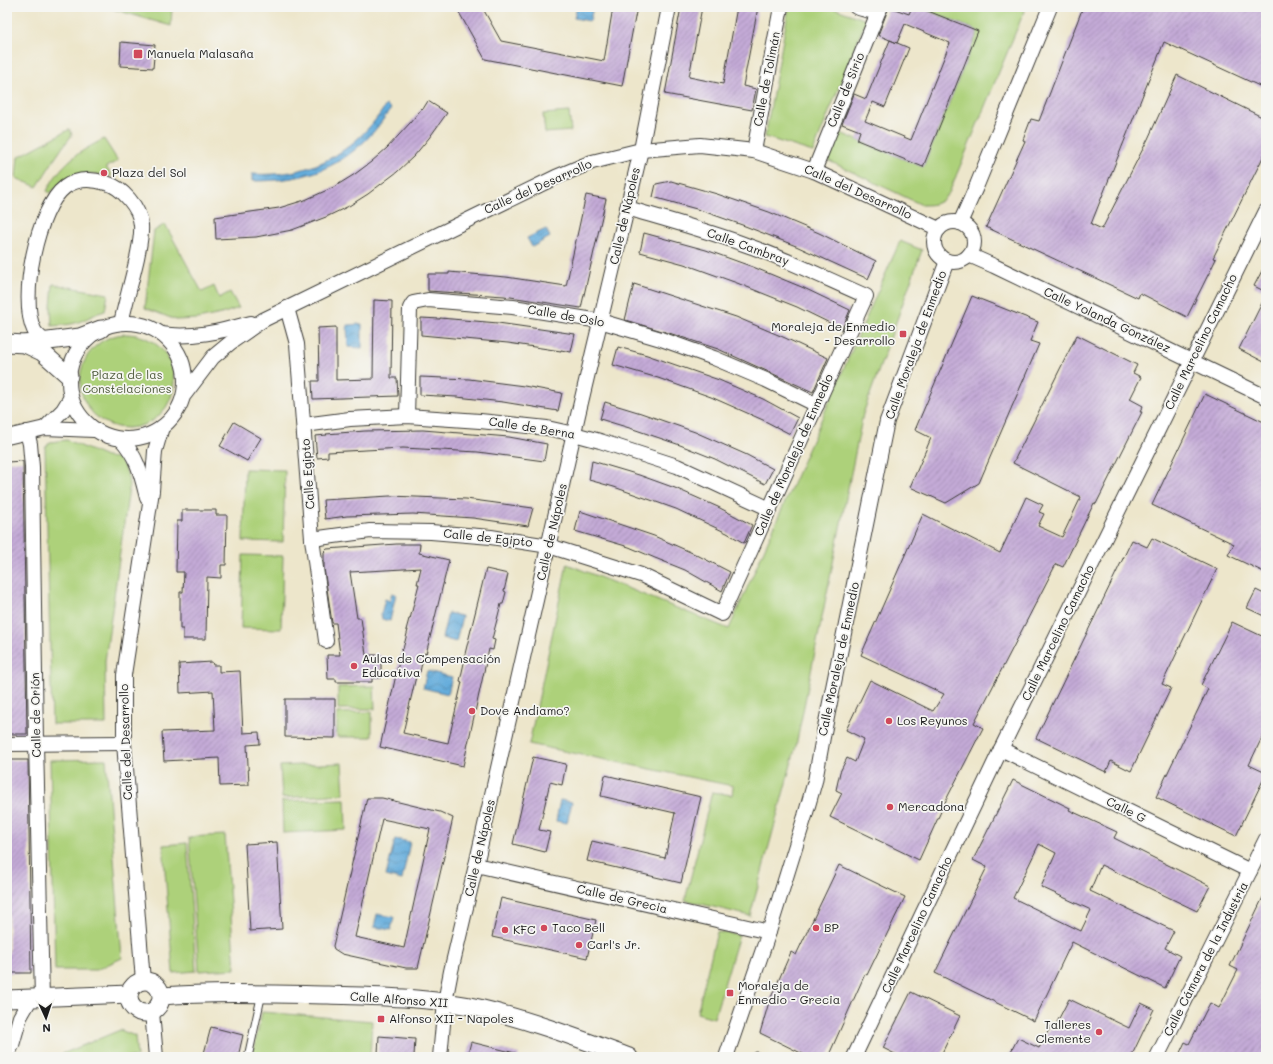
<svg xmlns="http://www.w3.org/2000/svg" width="1273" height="1064" viewBox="0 0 1273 1064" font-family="Mali,sans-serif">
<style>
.green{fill:#add17a;stroke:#64764b}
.water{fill:url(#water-waves);stroke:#40647c}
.building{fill:url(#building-hatch);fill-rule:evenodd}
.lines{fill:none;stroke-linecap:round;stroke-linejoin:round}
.service-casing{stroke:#3b3a36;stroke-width:9}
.minor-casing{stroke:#3b3a36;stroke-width:16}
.tertiary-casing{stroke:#3b3a36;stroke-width:19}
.service{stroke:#fff;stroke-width:7}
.minor{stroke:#fff;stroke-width:14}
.tertiary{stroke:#fff;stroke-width:17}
.poi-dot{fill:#d1495b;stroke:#f6f6f2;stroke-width:1.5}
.labels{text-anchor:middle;stroke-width:3.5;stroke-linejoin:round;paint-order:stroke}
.poi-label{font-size:12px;fill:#1c1c1c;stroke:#f6f6f2;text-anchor:start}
.street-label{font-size:12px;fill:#1c1c1c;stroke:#f6f6f2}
.park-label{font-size:12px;fill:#4f5b3d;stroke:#f6f6f2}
</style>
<defs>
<pattern id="water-waves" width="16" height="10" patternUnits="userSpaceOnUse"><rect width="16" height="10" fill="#64acdb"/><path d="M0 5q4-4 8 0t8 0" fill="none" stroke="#528bb1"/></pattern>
<pattern id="building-hatch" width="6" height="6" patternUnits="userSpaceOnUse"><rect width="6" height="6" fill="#c4aad7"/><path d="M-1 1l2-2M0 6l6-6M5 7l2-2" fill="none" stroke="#9e8aae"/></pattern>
</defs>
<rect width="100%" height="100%" fill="#f6f6f2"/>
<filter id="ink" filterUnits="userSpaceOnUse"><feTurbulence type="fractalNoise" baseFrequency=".025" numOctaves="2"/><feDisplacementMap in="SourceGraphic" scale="8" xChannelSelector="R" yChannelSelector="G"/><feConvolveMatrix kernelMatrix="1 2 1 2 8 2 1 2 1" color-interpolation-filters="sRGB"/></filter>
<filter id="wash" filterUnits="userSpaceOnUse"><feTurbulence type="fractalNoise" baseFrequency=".012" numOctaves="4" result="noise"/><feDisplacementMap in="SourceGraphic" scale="16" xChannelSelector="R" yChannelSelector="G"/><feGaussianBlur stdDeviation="0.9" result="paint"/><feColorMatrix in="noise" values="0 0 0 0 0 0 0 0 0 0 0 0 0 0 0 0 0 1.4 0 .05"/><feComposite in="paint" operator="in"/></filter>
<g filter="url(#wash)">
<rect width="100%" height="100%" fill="#ede6cb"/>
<!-- green -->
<g class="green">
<polygon points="106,7 172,7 171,26"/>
<polygon points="789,7 831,7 866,20 813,152 765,137"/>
<path d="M918,7H1026L949,193C940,204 935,205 922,205L827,160L838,132L923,167L978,31Z"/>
<polygon points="569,112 571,131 545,133 543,114"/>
<path d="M70,129L72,135C59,151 48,169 37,187L16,178L18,157Z"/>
<path d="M104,139L118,161L106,167L112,176L87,173L66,179L50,193L47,191C61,163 78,152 104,139Z"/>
<polygon points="165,224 202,292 214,286 219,298 230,292 239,308 221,314 198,319 176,320 145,308 154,231"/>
<polygon points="900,241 922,250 863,414 796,746 750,916 685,900 712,792 732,795 733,786 529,744 567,564 729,629"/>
<path d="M53,284L108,294L105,311C96,313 89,318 81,321C72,325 62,325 52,326L51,307Z"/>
<circle cx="127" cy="381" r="47"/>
<path d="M67,440L106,457L117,458C126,467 129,475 129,488L105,661L106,724H52L45,448L50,442Z"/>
<polygon points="245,469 285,470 283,542 243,541"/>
<polygon points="243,555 283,556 281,629 241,628"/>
<polygon points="374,686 375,709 338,709 338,687"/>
<polygon points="372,712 372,737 337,737 337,713"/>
<polygon points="106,759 122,958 96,970 55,970 50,760"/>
<polygon points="342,763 344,794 282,798 280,766"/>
<polygon points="345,799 346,830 283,833 282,801"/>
<polygon points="225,835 235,969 199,971 189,837"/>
<polygon points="187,843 196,971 173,973 163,845"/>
<polygon points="717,932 739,935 714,1018 697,1013"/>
<polygon points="262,1012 372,1021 370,1057 252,1057"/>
<polygon points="120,1030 135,1036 137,1057 55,1057"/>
</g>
<!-- water -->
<g class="water">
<polygon points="577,7 593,7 590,21 574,18"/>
<path d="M386,105L391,109C384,118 377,129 368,138C334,172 299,181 252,181V174C309,178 355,153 386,105Z"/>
<polygon points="546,229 550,237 532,247 527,238"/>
<polygon points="362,324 362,348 348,347 347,325"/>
<polygon points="392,593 396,594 390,621 382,619 381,614 385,599 390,601"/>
<polygon points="448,613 462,616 456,642 442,638"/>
<polygon points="427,671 452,677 448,694 423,688"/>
<polygon points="560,800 572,802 567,823 556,821"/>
<polygon points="395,839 410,842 402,880 386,876"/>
<polygon points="377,914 394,917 391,930 374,927"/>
</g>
<g id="blocks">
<!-- building -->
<g class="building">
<polygon points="456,7 482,7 501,41 604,61 613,7 637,7 622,86 485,59"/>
<polygon points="681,7 702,7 689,77 723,84 737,7 758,7 743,86 756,89 752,110 665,94"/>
<polygon points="889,7 909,14 912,7 918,7 978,31 923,167 857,140 860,131 842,124 854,94 866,99 890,40 909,48 885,107 873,102 865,121 911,140 950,43 905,24 897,43 878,35"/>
<polygon points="1083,7 1266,7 1266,89 1164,42 1091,224 1102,229 1148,139 1177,75 1266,119 1266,151 1213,258 1216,259 1187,317 1140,293 1138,298 986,227 1025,141 1023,140 1031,119 1039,121"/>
<polygon points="121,42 155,45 153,68 120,66"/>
<polygon points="428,101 447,113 429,138 414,156 397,172 368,194 349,206 326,217 292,230 256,237 216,239 215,217 279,208 305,200 334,187 355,174 371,162 387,148 410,123 422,108 423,109"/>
<polygon points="671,181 717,194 769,212 819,233 876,261 868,279 796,246 745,226 700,210 653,197 656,184"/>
<polygon points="586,195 606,199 581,308 504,296 428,291 428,274 449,274 449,272 506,277 566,286"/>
<polygon points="644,233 706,250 753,267 804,288 850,310 842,329 797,307 737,283 684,264 640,252"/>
<polygon points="1266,263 1266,292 1254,286"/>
<polygon points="634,284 736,317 783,337 828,358 813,392 718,349 669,333 625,320"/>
<polygon points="1266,295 1266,363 1239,349"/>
<polygon points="972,296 1038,322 1030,341 1039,344 979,483 946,503 910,487 931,438 915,430"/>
<polygon points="374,300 392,301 391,378 397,378 398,396 313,399 312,381 319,381 318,328 336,327 336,380 373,379"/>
<polygon points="421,318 440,319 440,318 498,323 575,334 571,352 561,350 561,351 508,343 421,335"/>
<polygon points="1077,335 1137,365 1133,373 1141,377 1130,399 1143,406 1140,412 1142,412 1096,504 1094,503 1063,567 1056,564 974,723 983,728 948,796 919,860 830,817 842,793 836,790 840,772 847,758 855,762 864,739 846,730 870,680 933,711 944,694 861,655 923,514 1000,553 1026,497 1043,505 1039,512 1044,514 1038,526 1062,537 1081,497 1013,463"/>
<polygon points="618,347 647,355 719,380 763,399 798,418 790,434 763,420 711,397 658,378 613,365"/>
<polygon points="420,377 469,379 524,386 562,393 558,411 503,402 457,397 420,395"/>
<polygon points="1205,394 1266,423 1266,573 1228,555 1234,544 1152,505"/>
<polygon points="605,402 641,413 695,432 747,455 773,469 765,484 715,459 680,445 636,430 600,419"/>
<polygon points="234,422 261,438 247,461 220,446"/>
<polygon points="423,430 509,437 547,444 544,461 478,452 403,448 328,452 328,457 317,458 315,436 327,435 326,434 365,431"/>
<polygon points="23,461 27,734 7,734 7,462"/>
<polygon points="592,461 639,475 675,488 718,507 752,525 744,543 727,533 676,509 614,487 589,480"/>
<polygon points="390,496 466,499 533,508 528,526 473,518 413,514 347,516 325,519 323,500"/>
<polygon points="182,510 216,510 216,515 227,515 226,565 221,565 221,578 207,577 206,639 183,639 183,629 180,629 180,592 183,592 184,572 176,572 177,521 182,521"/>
<polygon points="580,511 654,536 697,555 730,572 722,591 685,570 655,558 629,547 575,531"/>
<polygon points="1152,538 1217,569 1162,684 1171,688 1131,771 1111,761 1106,772 1036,738 1132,540 1147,547"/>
<polygon points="397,544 420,544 419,553 449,560 426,654 424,653 420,672 417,672 403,733 448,743 462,682 460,681 464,663 463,662 486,569 508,574 504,591 506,592 503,604 501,604 492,639 495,640 493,650 489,649 463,766 380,747 402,648 403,649 408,630 406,630 409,619 410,619 419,584 417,584 421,568 350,572 357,618 361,618 366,655 381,655 381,678 372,678 372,682 336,682 336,679 328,679 327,655 340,655 336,623 332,623 324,568 324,552 327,549"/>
<polygon points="1256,590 1266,595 1266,617 1247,608"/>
<polygon points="1232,622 1266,638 1266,729 1249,765 1266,773 1266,774 1236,836 1156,797 1208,689 1201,685"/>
<polygon points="212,662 213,665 219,665 219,672 240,671 243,733 259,732 260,744 247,745 249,785 220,786 219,758 164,761 162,732 215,730 213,691 180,693 179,664"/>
<polygon points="285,699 335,699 335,738 285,737"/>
<polygon points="533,757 566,764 562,785 550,782 539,830 550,832 545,852 513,844"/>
<polygon points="7,760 28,760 31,973 7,973 7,953 9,953"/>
<polygon points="605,775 701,797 681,883 587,861 592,841 665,858 675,813 601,796"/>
<path d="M1013,780L1070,808L1069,810L1117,832L1114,838L1210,886L1197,911L1101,865L1090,891L1174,931L1165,948L1180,956L1165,988L1072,942L1034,1021L935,973L987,867L973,860ZM1039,844L1056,853L1041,887L1091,910L1081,931L1013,898Z"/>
<path d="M367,798H382L440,812L453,818L418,968H406L342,954L334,949L333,946ZM382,819L430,829L404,948L355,937Z"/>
<polygon points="277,842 282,929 250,931 245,844"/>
<polygon points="839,865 905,897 867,975 865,974 828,1057 809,1057 760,1033 769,1002 791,952 796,955"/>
<polygon points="1266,891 1266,1057 1178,1057 1185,1042 1189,1044 1210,1003 1219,1008 1238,970 1230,966"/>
<polygon points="501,898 596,920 587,958 492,937"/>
<polygon points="911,992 960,1016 940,1057 901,1057 883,1048"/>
<polygon points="1069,999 1129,1028 1141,1003 1154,1009 1131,1057 1008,1057 1018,1038 1039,1048 1051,1026 1054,1028"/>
<polygon points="211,1027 243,1035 238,1057 203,1057"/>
<polygon points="379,1036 415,1039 414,1056 381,1057 381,1054 378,1053"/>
<polygon points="471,1042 519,1054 518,1057 467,1057"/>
</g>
</g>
</g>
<g filter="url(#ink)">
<use href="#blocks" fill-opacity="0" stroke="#3b3a36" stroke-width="1"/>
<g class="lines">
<defs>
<g id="service">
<polyline points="248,1057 262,993"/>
<polyline points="756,1057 757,1056 759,1057"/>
</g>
<g id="minor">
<path d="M856,7C865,10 870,12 879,10L881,7"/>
<polyline points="754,151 781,7"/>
<polyline points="814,171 879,10"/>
<circle cx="954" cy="242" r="20"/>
<polyline points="960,223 977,185 1050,7"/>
<polyline points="969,255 994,266 1266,397"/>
<polyline points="287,308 297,344 312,539 326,641"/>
<circle cx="127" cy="381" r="58"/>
<path d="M161,334C192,339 222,331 251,323"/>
<path d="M44,341C41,338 36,334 34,330C19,299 37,208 65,187C77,178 93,179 106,183C122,187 140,208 141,225C142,236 139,247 137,258C132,280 126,301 121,323"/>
<polyline points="185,394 213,357 230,343 263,320 556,177 592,162 641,150 700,145 754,151 814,171 939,229"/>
<polyline points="407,416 410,308 413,303 428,300 513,307 600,321 661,339 714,358 766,380 817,405"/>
<polyline points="304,425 350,419 407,416 480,421 547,428 574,434 600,441 677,466 770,509"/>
<polyline points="45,428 63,410 71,397"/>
<polyline points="27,432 30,444 32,467 36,743 42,998"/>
<polyline points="7,437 45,428 94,430"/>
<path d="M121,439C138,458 141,474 147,498"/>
<path d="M312,539L370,531L431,532L491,537L549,546L641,575L722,614L866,296C827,279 789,260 749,246C709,231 668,220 627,208"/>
<polyline points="7,744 124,743"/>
<polyline points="1001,749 1250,871"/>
<polyline points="476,865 769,932"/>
<polyline points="143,981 124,743 124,675 152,491 155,451 162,427"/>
<polyline points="152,1012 156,1057"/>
<polyline points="7,1056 12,1045 20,1017 31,998"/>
<polyline points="440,1057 445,1002 451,971 476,865 578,415 641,150 669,7"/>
<polyline points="726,1057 769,932 805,816 815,781 823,737 887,421 947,261"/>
<polyline points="854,1057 1001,749 1266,211"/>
<polyline points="1157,1057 1266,839"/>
</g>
<g id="tertiary">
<polyline points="7,343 25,344 80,337 101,329"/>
<polyline points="25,344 42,352 69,376"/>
<circle cx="145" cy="997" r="16"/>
<path d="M162,996C217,992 273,994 328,995C378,997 430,997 479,1008C530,1020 580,1039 629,1057"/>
<polyline points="7,999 129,994"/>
</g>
</defs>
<!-- service casing -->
<use href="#service" class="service-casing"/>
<!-- minor casing -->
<use href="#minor" class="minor-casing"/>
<!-- tertiary casing -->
<use href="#tertiary" class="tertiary-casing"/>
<!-- service -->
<use href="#service" class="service"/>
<!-- minor -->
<use href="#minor" class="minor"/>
<!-- tertiary -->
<use href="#tertiary" class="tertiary"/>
</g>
</g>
<!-- markers -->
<g class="poi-dot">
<rect x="133" y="49" width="10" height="10" rx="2"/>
<circle cx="104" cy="173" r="4"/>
<rect x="899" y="330" width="8" height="8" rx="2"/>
<circle cx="354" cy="666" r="4"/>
<circle cx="472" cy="711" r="4"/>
<circle cx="889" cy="721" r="4"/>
<circle cx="890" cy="807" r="4"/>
<circle cx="544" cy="928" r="4"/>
<circle cx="816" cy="928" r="4"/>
<circle cx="505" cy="930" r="4"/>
<circle cx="579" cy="945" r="4"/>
<rect x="726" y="989" width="8" height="8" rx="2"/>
<rect x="377" y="1015" width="8" height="8" rx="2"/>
<circle cx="1099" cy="1032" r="4"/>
</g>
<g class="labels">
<!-- poi labels -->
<g class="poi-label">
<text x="147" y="58">Manuela Malasaña</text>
<text x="112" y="177">Plaza del Sol</text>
<text x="895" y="331" text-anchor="end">Moraleja de Enmedio<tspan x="895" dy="14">- Desarrollo</tspan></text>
<text x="362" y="663">Aulas de Compensación<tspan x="362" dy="14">Educativa</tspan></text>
<text x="480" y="715">Dove Andiamo?</text>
<text x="897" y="725">Los Reyunos</text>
<text x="898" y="811">Mercadona</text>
<text x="552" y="932">Taco Bell</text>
<text x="824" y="932">BP</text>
<text x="513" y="934">KFC</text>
<text x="587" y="949">Carl's Jr.</text>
<text x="738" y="990">Moraleja de<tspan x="738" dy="14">Enmedio - Grecia</tspan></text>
<text x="389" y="1023">Alfonso XII - Napoles</text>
<text x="1091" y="1029" text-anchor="end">Talleres<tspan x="1091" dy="14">Clemente</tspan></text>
</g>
<!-- street labels -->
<g class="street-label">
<text transform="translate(767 79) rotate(-79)" y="4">Calle de Tolimán</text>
<text transform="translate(846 90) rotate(-68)" y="4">Calle de Sirio</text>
<text transform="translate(538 187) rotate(-24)" y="4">Calle del Desarrollo</text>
<text transform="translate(858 192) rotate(24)" y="4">Calle del Desarrollo</text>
<text transform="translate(625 216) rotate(-77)" y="4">Calle de Nápoles</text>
<text transform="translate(748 247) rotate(20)" y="4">Calle Cambray</text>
<text transform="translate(566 316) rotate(10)" y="4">Calle de Oslo</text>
<text transform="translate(1107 320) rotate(25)" y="4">Calle Yolanda González</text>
<text transform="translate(1201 342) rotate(-64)" y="4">Calle Marcelino Camacho</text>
<text transform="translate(916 345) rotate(-70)" y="4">Calle Moraleja de Enmedio</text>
<text transform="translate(532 428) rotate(9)" y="4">Calle de Berna</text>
<text transform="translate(794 455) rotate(-66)" y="4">Calle de Moraleja de Enmedio</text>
<text transform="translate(308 474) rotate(-94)" y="4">Calle Egipto</text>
<text transform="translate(552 532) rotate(-77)" y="4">Calle de Nápoles</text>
<text transform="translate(488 538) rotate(6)" y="4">Calle de Egipto</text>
<text transform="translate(1058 633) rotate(-64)" y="4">Calle Marcelino Camacho</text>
<text transform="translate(839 659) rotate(-78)" y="4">Calle Moraleja de Enmedio</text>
<text transform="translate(36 715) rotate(-91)" y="4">Calle de Orión</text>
<text transform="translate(126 742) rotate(-92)" y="4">Calle del Desarrollo</text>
<text transform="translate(1126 810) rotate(26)" y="4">Calle G</text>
<text transform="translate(480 848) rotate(-77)" y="4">Calle de Nápoles</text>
<text transform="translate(622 899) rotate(13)" y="4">Calle de Grecia</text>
<text transform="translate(917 925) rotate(-65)" y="4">Calle Marcelino Camacho</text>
<text transform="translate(1206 959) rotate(-63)" y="4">Calle Cámara de la Industria</text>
<text transform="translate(399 1000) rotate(4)" y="4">Calle Alfonso XII</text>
</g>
<!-- park labels -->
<g class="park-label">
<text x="127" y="379">Plaza de las<tspan x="127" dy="14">Constelaciones</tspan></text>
</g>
</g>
<!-- margin -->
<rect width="1273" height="1064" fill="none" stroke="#f6f6f2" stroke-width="24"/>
<!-- north arrow -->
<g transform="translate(46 1018) rotate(177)" stroke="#f6f6f2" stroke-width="3" paint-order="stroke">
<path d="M0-3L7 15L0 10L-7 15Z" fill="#1c1c1c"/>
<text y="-6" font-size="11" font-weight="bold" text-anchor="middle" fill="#1c1c1c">N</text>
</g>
</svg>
